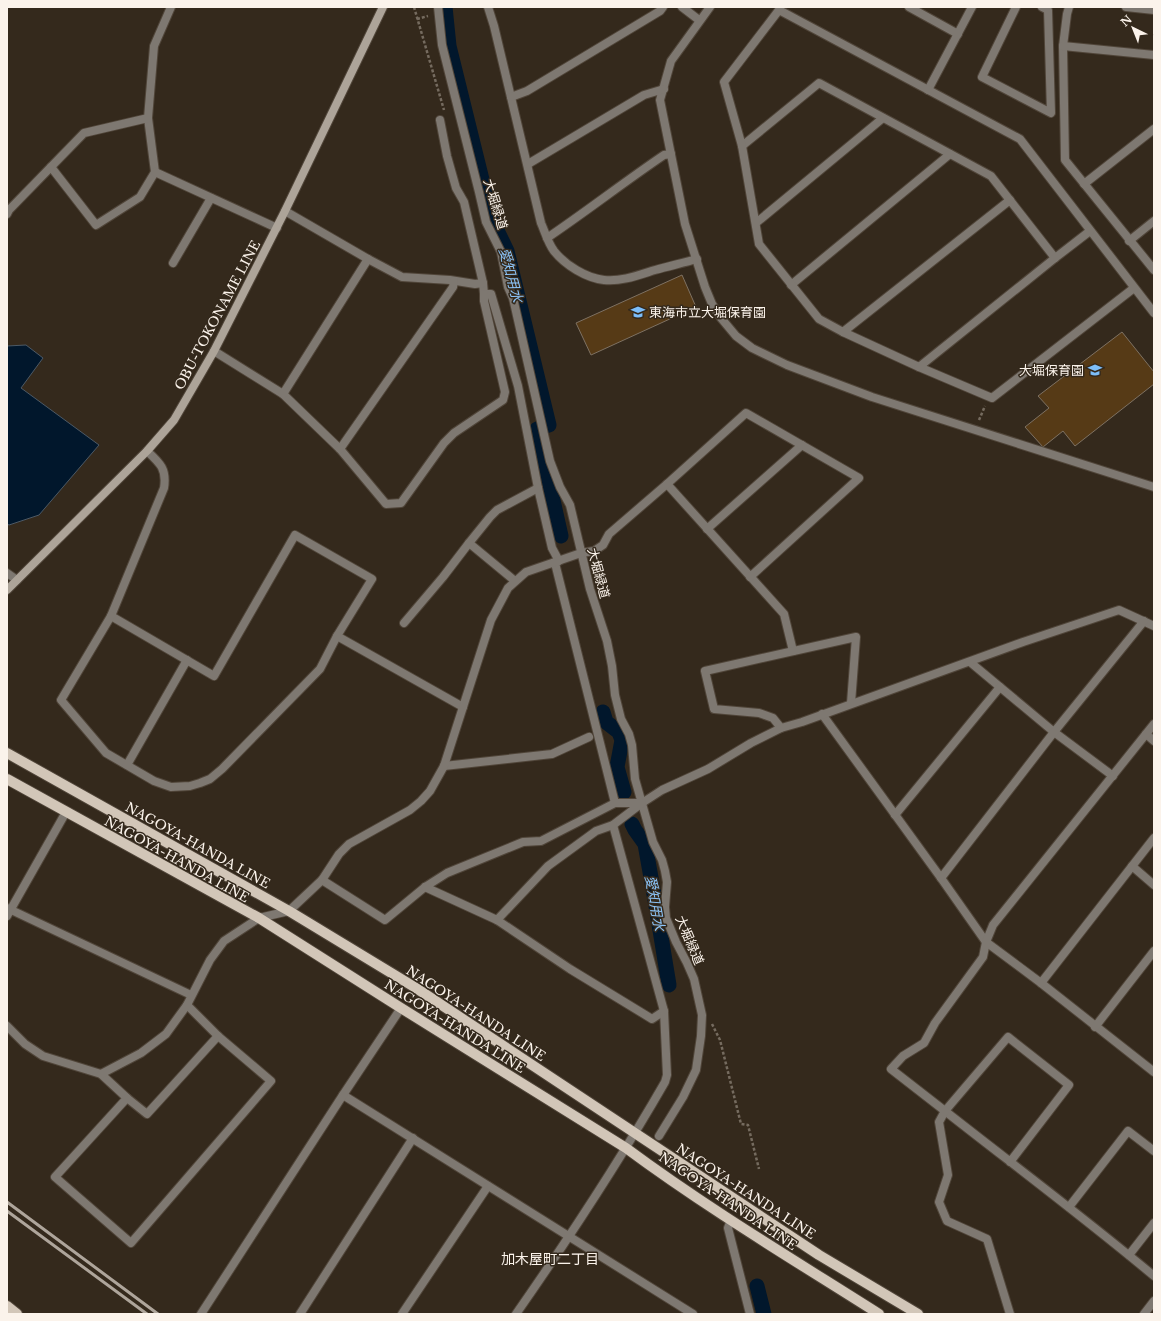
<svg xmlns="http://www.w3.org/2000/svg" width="1161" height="1321" viewBox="0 0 1161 1321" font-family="'Libre Baskerville','Noto Sans JP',serif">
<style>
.water{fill:#01172c;stroke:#4c5965}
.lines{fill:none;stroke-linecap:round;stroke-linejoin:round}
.canal{stroke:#01172c;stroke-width:15}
.building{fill:#563a16;stroke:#7e7162}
.service-casing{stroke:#504539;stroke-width:10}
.minor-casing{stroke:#504539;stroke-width:10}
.secondary-casing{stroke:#504539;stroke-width:10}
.primary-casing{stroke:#504539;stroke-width:12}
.path{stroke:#756b5f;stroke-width:2.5;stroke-dasharray:3 2;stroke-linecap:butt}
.service{stroke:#7e7871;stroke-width:8}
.minor{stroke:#7e7871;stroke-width:8}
.secondary{stroke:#ada499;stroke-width:8}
.primary{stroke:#d2c6b8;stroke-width:10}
.rail{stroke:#aea59b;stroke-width:3}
.labels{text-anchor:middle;stroke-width:3;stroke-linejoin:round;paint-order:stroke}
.street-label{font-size:13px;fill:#fbf3eb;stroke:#34291c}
.poi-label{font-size:13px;fill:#fbf3eb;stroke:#34291c;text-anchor:start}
.water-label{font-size:14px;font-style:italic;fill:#8cc4f8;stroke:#34291c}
.neighbourhood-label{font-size:14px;fill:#fbf3eb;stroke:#34291c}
</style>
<rect width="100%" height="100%" fill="#34291c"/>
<!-- water -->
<polygon class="water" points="26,345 43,358 21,388 99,445 39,515 9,525 7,524 7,346"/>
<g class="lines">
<!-- canal -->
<g class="canal">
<polyline points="445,7 449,46 492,220 507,251 549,425 537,429 561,536"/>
<polyline points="603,712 606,722 619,732 622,740 617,767 624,792"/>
<polyline points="632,824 635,830 645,844 655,900 669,985"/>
<polyline points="757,1286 764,1314"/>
</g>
</g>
<!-- building -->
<g class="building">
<polygon points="682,275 696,307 591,355 576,323"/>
<polygon points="1122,332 1154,372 1154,384 1075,446 1063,431 1043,447 1025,427 1049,408 1038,396"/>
</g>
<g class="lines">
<defs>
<polyline id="service" points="438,7 442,45 479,192 486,222 501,252 508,287 513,298 550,461 560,487 570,505 590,589 607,641 612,666 615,695 621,719 629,734 632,745 635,779 653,842 662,860 665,871 667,882 665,907 666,918 676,942 687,963 694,979 702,1015 701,1036 696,1070 683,1097 659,1136"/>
<g id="minor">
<path d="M488,7L494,26L541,223C545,232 548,243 554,251C565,265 586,278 604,280C621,282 639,275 655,270C669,266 683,263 697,259"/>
<polyline points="682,7 699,20"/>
<polyline points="710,7 671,61 660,100 685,224 705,287 712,304 721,318 736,336 752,348 787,365 872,397 1154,487"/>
<polyline points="909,7 958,34"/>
<polyline points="1016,7 982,77 1051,113 1048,10 1042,7"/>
<polyline points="1069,7 1067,14 1063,46 1065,160 1154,270"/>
<polyline points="1126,7 1154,10"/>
<polyline points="1063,46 1154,55"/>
<polyline points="928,90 972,7"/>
<polyline points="511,97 527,91 660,11 663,7"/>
<polyline points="440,120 447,156 456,188 464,202 483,283 484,294 491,294 518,386 538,488 552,548 559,561"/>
<polyline points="742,146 819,83 991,176 1055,258"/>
<polyline points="528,164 644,95 664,89"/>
<polyline points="51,167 96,225 140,197 155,172 148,118"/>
<polyline points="155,172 277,228"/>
<polyline points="1084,184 1154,129"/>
<polyline points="285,211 368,259 402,277 450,280 475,284 483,283"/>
<polyline points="7,214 9,210 84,133 148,118 154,46 171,7"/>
<polyline points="756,223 883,118"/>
<path d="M547,238C587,211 624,182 664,155L671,154"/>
<polyline points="1129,241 1154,221"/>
<polyline points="173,263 211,198"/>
<polyline points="791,285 950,154"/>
<polyline points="1134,288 992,398 919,367 843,332 819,319 759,244 742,146 724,82 779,10 1020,139 1154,313"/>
<polyline points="843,332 1010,200"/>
<polyline points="214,351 283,394 340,449 386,504 401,503 444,443 454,433 503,400 505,392 484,301 484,294"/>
<polyline points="919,367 1055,258 1090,231"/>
<polyline points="283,394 368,259"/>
<polyline points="340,449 453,287 454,281"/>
<path d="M147,451C160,463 167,469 164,488L111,616L214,676L295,535L372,579L337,636L463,707"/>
<polyline points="667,484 784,614 793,651"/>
<polyline points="707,529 802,445"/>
<polyline points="469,543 490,517 497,510 538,488"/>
<polyline points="555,563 615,803"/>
<polyline points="7,573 17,580"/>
<polyline points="111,616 61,700 106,753 154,781 171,787 190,786 200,783 210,779 222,769 320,669 337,636"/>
<polyline points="404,623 443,577 469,543 515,581"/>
<polyline points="970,662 1054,732 1113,776"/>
<polyline points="822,714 941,878 986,942 1041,983 1154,1072"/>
<polyline points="781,728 773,718 759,713 714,709 705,671 856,637 851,703"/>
<polyline points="1146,734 1154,741"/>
<polyline points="127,765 187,660"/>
<polyline points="444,766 552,754 589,737"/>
<polyline points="642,803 662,790 708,769 751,743 781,728 802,722 1023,642 1119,610 1154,626"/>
<polyline points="895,815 1000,687"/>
<polyline points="1132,866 1154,885"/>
<polyline points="941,878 1054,732 1144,621"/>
<polyline points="322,880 385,920 425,887 447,873 523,842 541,841 615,803 642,803 613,825 596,831 548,866 497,920"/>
<polyline points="425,887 497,920 570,969 652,1019 664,1011"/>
<polyline points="7,908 191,995"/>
<polyline points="7,916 66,812"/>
<polyline points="1041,983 1154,838"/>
<polyline points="7,1026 25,1044 43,1056 101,1074 127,1098 55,1177 131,1243 271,1081 218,1036 187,1005"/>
<polyline points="1095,1027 1154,951"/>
<polyline points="101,1074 141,1053 166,1034 187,1005 210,960 224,941 259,918 289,911 322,880 339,854 349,844 410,810 421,801 430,791 444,766 491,620 508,588 526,572 581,553 594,551 603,545 609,534 667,484 746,413 859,478 750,577"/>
<polyline points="343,1095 693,1314"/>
<polyline points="127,1098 147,1114 218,1036"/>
<path d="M1010,1162L1069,1085L1008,1037L945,1111C1015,1166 1086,1219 1154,1276"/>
<polyline points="1069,1207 1128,1131 1154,1151"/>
<polyline points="731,1220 728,1228 750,1314"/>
<polyline points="1129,1255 1154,1223"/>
<polyline points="201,1314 343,1095 401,1008"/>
<polyline points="300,1314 413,1138"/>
<polyline points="402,1314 488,1186"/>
<path d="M516,1314C569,1238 619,1162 665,1082L667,1075L664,1011L613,825"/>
<polyline points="1010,1314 987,1239 947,1221 939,1202 948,1175 939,1122 945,1111 891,1069 903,1056 924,1043 935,1023 983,957 986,942 993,925 1154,724"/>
<polyline points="1144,1314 1154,1301"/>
</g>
<polyline id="secondary" points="7,590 147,451 174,420 214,351 285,211 383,7"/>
<g id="primary">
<polyline points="7,753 289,911 416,988 819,1255 918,1314"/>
<path d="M7,779L259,918L401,1008L626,1148C707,1208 794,1260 879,1314"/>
<polyline points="7,1306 17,1314"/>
</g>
</defs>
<!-- service casing -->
<use href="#service" class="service-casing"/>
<!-- minor casing -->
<use href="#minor" class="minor-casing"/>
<!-- secondary casing -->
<use href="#secondary" class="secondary-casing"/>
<!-- primary casing -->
<use href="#primary" class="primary-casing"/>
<!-- path -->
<g class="path">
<polyline points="414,7 444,110"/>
<polyline points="417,19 428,16"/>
<polyline points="979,420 985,406"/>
<polyline points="712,1024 720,1040 741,1124 748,1125 759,1169"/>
</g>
<!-- service -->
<use href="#service" class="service"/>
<!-- minor -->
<use href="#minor" class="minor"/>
<!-- secondary -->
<use href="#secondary" class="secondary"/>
<!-- primary -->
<use href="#primary" class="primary"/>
<!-- rail -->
<g class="rail">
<polyline points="7,1202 158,1314"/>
<polyline points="7,1211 147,1314"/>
</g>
</g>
<!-- icons -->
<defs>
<symbol id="school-bare" viewBox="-9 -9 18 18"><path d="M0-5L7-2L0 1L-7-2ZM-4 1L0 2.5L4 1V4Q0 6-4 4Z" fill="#7dbef9" stroke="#34291c" stroke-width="2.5" paint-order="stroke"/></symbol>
</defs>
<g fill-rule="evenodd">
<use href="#school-bare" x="628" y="302" width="20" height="20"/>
<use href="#school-bare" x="1085" y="360" width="20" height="20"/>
</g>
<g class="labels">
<!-- street labels -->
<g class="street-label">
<text transform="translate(496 204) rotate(73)" y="5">大堀緑道</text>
<text transform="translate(217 315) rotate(-62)" y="5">OBU-TOKONAME LINE</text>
<text transform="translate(599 573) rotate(75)" y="5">大堀緑道</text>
<text transform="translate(198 845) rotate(29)" y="5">NAGOYA-HANDA LINE</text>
<text transform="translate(177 859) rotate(29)" y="5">NAGOYA-HANDA LINE</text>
<text transform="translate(690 940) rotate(67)" y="5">大堀緑道</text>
<text transform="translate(476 1013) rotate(33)" y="5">NAGOYA-HANDA LINE</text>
<text transform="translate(455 1026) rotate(32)" y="5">NAGOYA-HANDA LINE</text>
<text transform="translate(746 1191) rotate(33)" y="5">NAGOYA-HANDA LINE</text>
<text transform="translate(728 1201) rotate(34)" y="5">NAGOYA-HANDA LINE</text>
</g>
<!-- poi labels -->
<g class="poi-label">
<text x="649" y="317">東海市立大堀保育園</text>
<text x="1084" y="375" text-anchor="end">大堀保育園</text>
</g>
<!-- water labels -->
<g class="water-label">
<text transform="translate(511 275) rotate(75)" y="5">愛知用水</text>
<text transform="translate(655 903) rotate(80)" y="5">愛知用水</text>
</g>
<!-- neighbourhood labels -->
<g class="neighbourhood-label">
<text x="550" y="1264">加木屋町二丁目</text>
</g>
</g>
<!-- border -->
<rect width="1161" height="1321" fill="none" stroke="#fbf3eb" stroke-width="16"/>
<!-- north arrow -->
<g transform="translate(1133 28) rotate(317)" stroke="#34291c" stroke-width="3" paint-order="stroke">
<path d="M0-3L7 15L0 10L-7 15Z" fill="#fbf3eb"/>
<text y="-6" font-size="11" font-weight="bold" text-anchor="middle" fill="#fbf3eb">N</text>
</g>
</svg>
